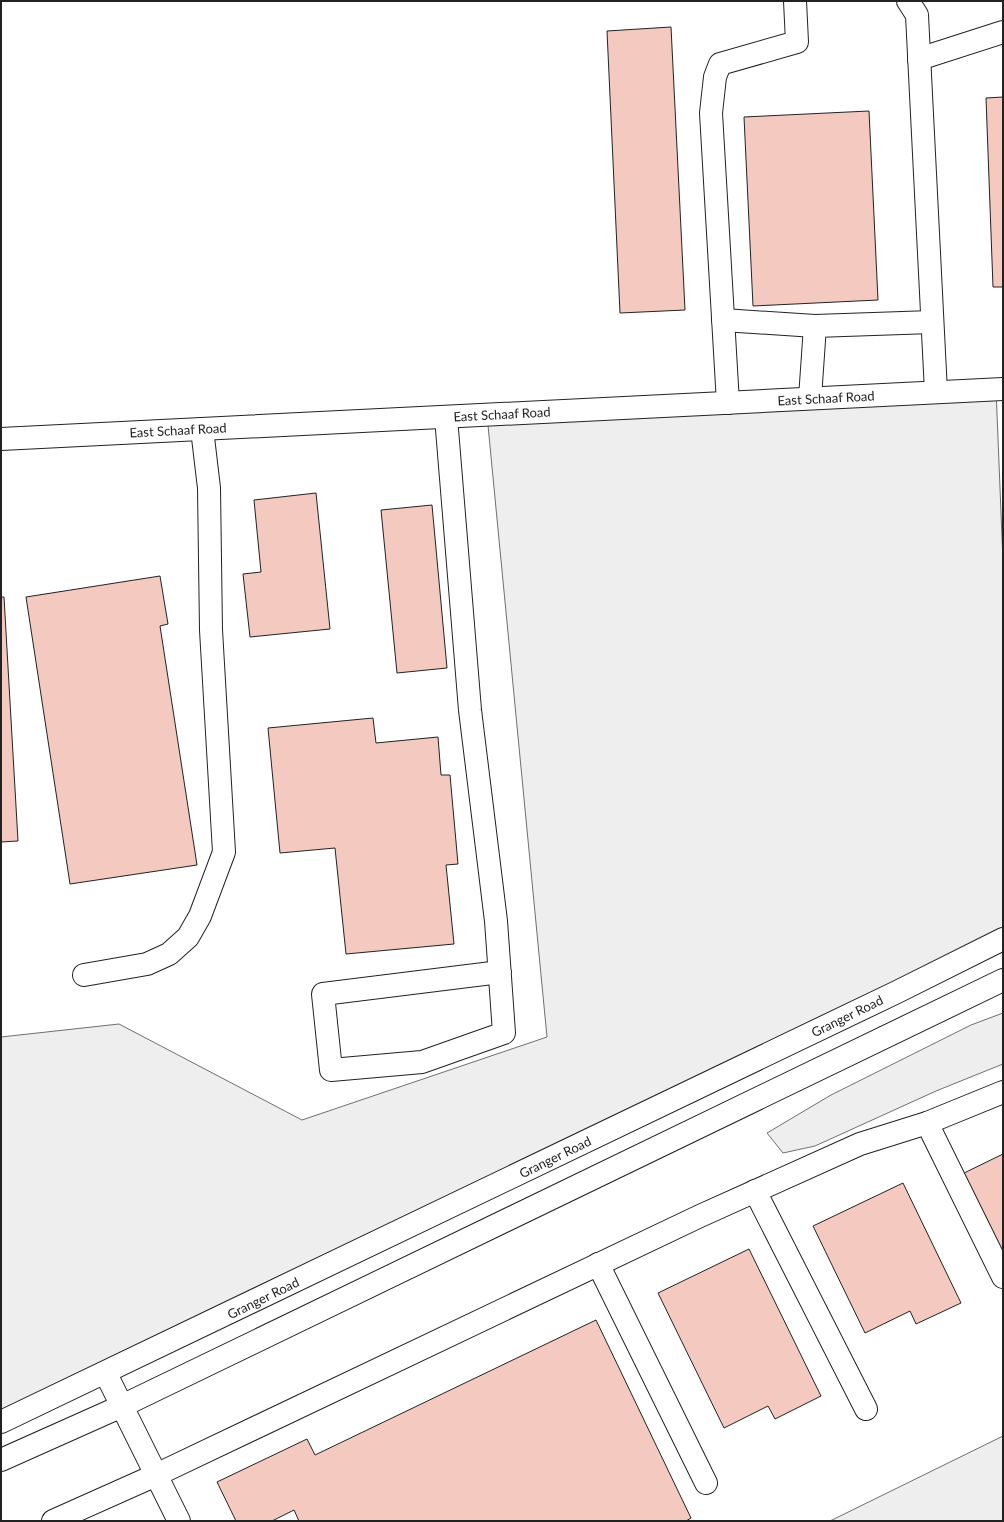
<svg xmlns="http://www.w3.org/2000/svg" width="1004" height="1522" viewBox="0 0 1004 1522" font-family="Lato,sans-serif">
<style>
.green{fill:#eee;stroke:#6f6f6f}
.building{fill:#f3c9c0;stroke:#222}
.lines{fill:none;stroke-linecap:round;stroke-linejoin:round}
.minor-casing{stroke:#222;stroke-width:24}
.major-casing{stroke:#222;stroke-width:24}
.minor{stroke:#fff;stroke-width:22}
.major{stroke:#fff;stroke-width:22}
.labels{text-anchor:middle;stroke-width:3;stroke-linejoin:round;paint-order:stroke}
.street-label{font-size:13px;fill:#222;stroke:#fff}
</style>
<rect width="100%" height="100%" fill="#fff"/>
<!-- green -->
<g class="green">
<polygon points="996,389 1003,562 1003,939 1,1422 1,1037 119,1024 302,1120 547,1037 487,415"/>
<polygon points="1003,1013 1003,1064 936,1091 815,1146 783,1153 767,1133 831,1095 971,1025"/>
<polygon points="1003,1436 1003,1521 830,1521"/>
</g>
<!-- building -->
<g class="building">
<polygon points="671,27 685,310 620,313 607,31"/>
<polygon points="1003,97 1003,287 993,287 986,98"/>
<polygon points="869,111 878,300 753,306 744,117"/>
<polygon points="316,493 330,629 250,637 243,574 261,572 254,500"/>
<polygon points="432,505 447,668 397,673 381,510"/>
<polygon points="160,576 168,624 160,626 197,865 70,884 26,597"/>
<polygon points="1,597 4,597 18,841 1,842"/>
<polygon points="373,718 376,743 438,737 441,775 450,775 458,864 446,865 454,944 346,954 335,848 280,853 268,728"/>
<polygon points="1003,1154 1003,1261 960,1175"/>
<polygon points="903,1183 961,1303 916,1324 910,1311 865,1333 813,1226"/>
<polygon points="749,1249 821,1396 775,1419 768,1406 724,1428 658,1293"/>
<polygon points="596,1320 691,1518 686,1521 299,1521 294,1510 272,1521 236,1521 217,1482 307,1439 315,1455"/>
</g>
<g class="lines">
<defs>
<g id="minor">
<polyline points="908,1 917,15 936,392"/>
<polyline points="919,59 1003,32"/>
<polyline points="723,320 815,326"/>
<polyline points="810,398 815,326 932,322"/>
<polyline points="728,403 711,113 715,77 720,64 797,42 795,1"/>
<polyline points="446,417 470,710 496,921 504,1033 422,1062 331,1070 323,994 500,972"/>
<polyline points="1,439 1003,389"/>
<polyline points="84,975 147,964 169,954 188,937 200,916 224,852 211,630 209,488 202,429"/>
<polyline points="927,1123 1003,1277"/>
<polyline points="755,1191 866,1409"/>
<polyline points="598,1264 706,1483"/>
<polyline points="106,1374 179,1521"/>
<polyline points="53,1521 156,1475 700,1216 860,1144 927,1123 1003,1092"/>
</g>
<g id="major">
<polyline points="1,1422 897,992 1003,939"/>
<polyline points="1,1460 122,1406 1003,980"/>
</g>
</defs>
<!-- minor casing -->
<use href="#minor" class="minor-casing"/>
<!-- major casing -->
<use href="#major" class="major-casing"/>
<!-- minor -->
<use href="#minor" class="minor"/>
<!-- major -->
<use href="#major" class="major"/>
</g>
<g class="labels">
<!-- street labels -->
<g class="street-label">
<text transform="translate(826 398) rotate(-3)" y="5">East Schaaf Road</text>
<text transform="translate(502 414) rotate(-3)" y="5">East Schaaf Road</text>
<text transform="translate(178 430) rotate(-3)" y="5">East Schaaf Road</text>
<text transform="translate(847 1016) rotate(-26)" y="5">Granger Road</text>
<text transform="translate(555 1157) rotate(-26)" y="5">Granger Road</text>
<text transform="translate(263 1298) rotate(-26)" y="5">Granger Road</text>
</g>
</g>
<!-- border -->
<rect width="1004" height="1522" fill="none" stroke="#222222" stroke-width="4"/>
</svg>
